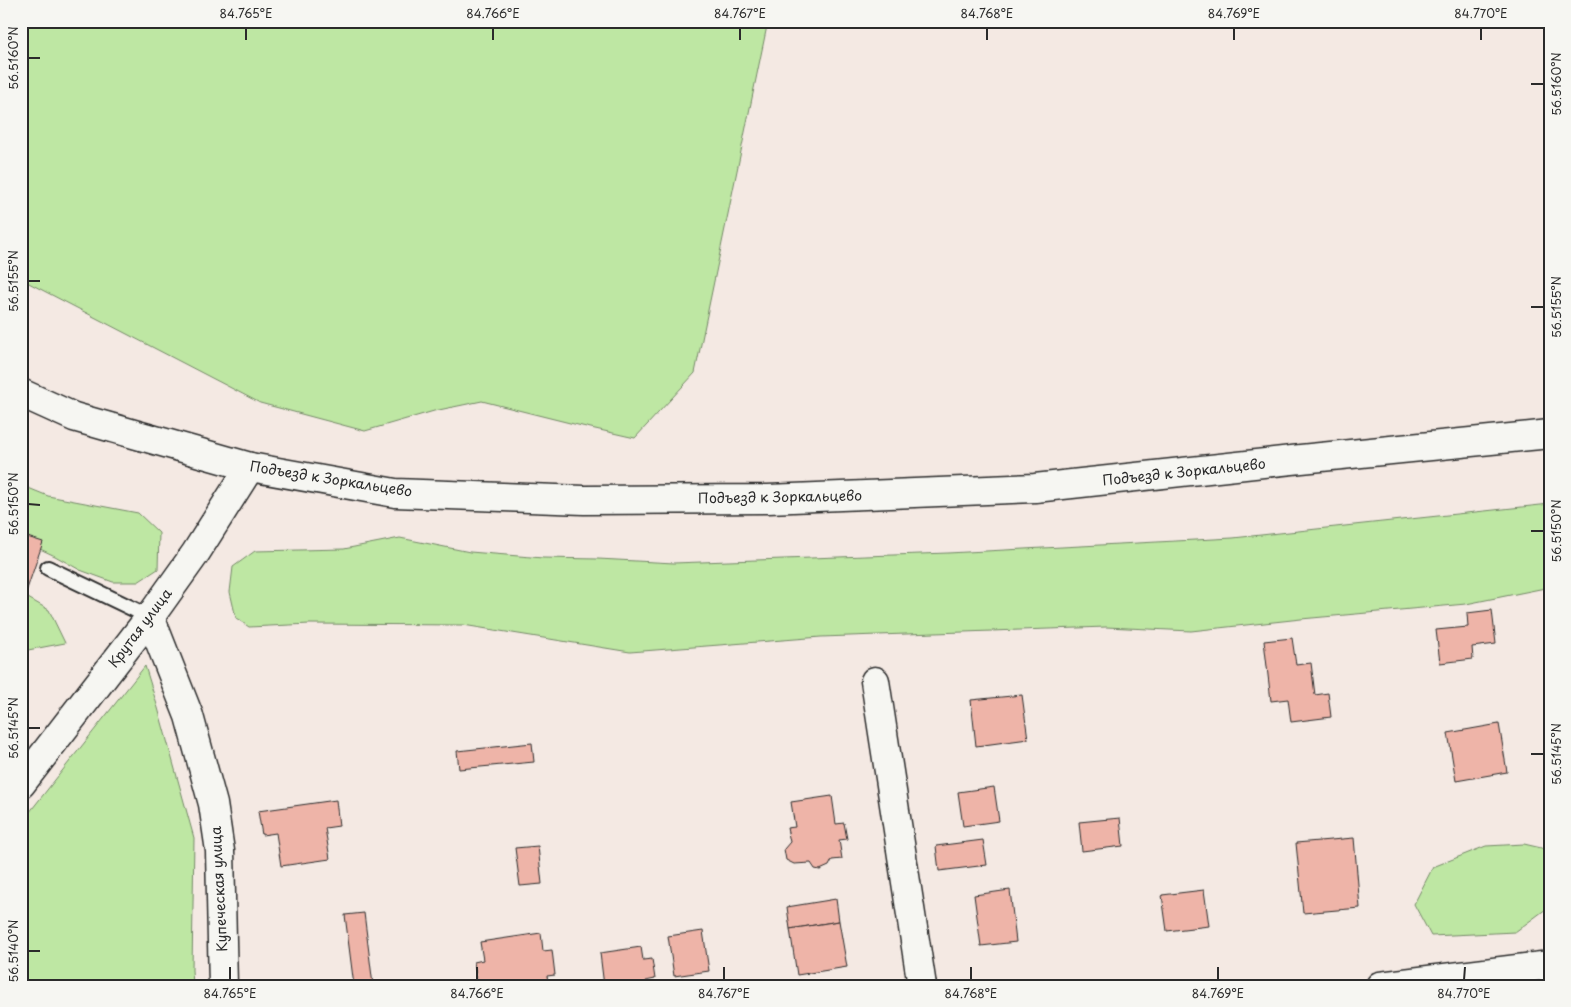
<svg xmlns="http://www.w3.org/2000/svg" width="1571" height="1007" viewBox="0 0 1571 1007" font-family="'Playpen Sans',sans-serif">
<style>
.green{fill:#bee7a3;stroke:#748967}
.building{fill:#eeb4a8;stroke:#2b2b2b}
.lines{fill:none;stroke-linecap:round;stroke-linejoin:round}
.service-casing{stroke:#2b2b2b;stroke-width:18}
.minor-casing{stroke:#2b2b2b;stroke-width:31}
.tertiary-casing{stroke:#2b2b2b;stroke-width:31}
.service{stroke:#f6f6f2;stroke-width:14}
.minor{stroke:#f6f6f2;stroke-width:28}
.tertiary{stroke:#f6f6f2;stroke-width:28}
.ticks{fill:none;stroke:#2b2b2b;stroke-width:2}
.labels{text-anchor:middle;stroke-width:4.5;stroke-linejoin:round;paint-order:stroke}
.street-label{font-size:14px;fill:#2b2b2b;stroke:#f6f6f2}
.neatline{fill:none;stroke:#2b2b2b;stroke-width:2}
.ticks-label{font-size:12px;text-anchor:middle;fill:#2b2b2b}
</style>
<rect width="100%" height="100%" fill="#f4e9e3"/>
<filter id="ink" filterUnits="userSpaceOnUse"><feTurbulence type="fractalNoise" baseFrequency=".02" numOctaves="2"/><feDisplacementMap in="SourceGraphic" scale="10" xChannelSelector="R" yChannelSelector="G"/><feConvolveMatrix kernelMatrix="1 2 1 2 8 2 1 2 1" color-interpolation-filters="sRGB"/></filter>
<g filter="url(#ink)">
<!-- green -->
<g class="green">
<polygon points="21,21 768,21 695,373 635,438 582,426 482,401 434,411 365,431 260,403 21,279"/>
<polygon points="21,485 48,496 138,513 159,533 158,569 138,582 113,582 80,570 55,556 21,540"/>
<polygon points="1550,504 1550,587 1466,604 1301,619 1191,631 1106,627 821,637 630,652 463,625 310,624 249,627 236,618 230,592 233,567 255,551 344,549 400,538 470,552 543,558 598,559 674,563 948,553 1233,538"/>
<polygon points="21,594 49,610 65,643 28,650 21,645"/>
<polygon points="145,666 158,708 194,838 192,970 193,986 21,986 21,823"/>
<polygon points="1524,844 1550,850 1550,906 1515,932 1431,936 1414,904 1433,867 1486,846"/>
</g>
<!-- building -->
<g class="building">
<polygon points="21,535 43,542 23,601 21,601"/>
<polygon points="1492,610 1496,644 1472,647 1473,659 1440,663 1436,630 1468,627 1467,613"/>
<polygon points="1292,638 1296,665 1311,663 1315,695 1328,693 1331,717 1291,722 1288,699 1271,701 1264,641"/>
<polygon points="1022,695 1028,739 976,746 971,700"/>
<polygon points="1499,724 1507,772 1456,781 1448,733"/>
<polygon points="532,743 534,762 459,769 457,751"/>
<polygon points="994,787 999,821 963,826 958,792"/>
<polygon points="832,796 836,824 844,823 847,839 839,840 842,859 832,860 829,866 820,870 815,869 811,863 794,864 786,860 784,849 790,842 787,828 795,827 791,802"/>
<polygon points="336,800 339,826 325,828 330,859 281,866 276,833 262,835 258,811"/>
<polygon points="1120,818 1123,846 1082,851 1079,822"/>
<polygon points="1354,838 1360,908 1303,913 1296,843"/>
<polygon points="983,840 987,865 939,871 936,846"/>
<polygon points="538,846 542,884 520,886 515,848"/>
<polygon points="1010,890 1016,942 981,946 974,895"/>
<polygon points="1204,890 1209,926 1167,931 1162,895"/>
<polygon points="836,899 839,921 790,929 787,907"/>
<polygon points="364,913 373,985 354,986 345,915"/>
<polygon points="839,921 847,967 797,975 790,929"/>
<polygon points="703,931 709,971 674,976 668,936"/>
<polygon points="541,933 543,951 552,950 555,975 547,976 549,986 478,986 474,962 483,960 480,942"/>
<polygon points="641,947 643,960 652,959 655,979 646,981 646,986 604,986 600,953"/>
</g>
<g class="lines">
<defs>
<polyline id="service" points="48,568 150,617"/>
<g id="minor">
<polyline points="150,617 189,716 213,804 220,851 223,986"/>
<polyline points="875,681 922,986"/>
<polyline points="21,784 150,617 195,554 250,467"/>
<polyline points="1380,986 1550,965"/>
</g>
<polyline id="tertiary" points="21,393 74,417 250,467 395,493 584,500 768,499 1035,488 1301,459 1550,434"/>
</defs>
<!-- service casing -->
<use href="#service" class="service-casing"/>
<!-- minor casing -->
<use href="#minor" class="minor-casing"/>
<!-- tertiary casing -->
<use href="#tertiary" class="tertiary-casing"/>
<!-- service -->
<use href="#service" class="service"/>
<!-- minor -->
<use href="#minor" class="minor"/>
<!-- tertiary -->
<use href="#tertiary" class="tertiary"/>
</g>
</g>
<!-- ticks -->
<path class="ticks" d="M246,40V28M493,40V28M740,40V28M987,40V28M1234,40V28M1481,40V28M28,58H40M1531,84H1544M28,281H40M1531,307H1544M28,504L40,505M1531,531H1544M28,728H40M1531,754H1544M28,951H40M230,980V967M477,980V967M724,980V967M971,980V967M1218,980V967M1464,980L1465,967"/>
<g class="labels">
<!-- street labels -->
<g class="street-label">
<text transform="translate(1184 472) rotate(-6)" y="5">Подъезд к Зоркальцево</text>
<text transform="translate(331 479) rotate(9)" y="5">Подъезд к Зоркальцево</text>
<text transform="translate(780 497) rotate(-1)" y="5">Подъезд к Зоркальцево</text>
<text transform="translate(140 628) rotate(-53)" y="5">Крутая улица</text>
<text transform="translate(219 889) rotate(-93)" y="5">Купеческая улица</text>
</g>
</g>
<!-- margin -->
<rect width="1571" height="1007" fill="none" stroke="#f6f6f2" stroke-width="55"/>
<rect x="28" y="28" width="1516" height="952" class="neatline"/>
<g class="ticks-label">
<text x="246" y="18">84.765°E</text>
<text x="493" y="18">84.766°E</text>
<text x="740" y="18">84.767°E</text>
<text x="987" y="18">84.768°E</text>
<text x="1234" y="18">84.769°E</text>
<text x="1481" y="18">84.770°E</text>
<text transform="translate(14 58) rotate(-90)" y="4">56.5160°N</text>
<text transform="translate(1557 84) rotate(-90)" y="4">56.5160°N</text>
<text transform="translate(14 281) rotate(-90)" y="4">56.5155°N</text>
<text transform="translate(1557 307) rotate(-90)" y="4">56.5155°N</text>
<text transform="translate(14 504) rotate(-90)" y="4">56.5150°N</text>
<text transform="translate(1557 531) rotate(-90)" y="4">56.5150°N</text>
<text transform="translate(14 728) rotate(-90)" y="4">56.5145°N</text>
<text transform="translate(1557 754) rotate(-90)" y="4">56.5145°N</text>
<text transform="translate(14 951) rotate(-90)" y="4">56.5140°N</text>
<text x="230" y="998">84.765°E</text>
<text x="477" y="998">84.766°E</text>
<text x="724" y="998">84.767°E</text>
<text x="971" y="998">84.768°E</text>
<text x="1218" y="998">84.769°E</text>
<text x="1464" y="998">84.770°E</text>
</g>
</svg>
